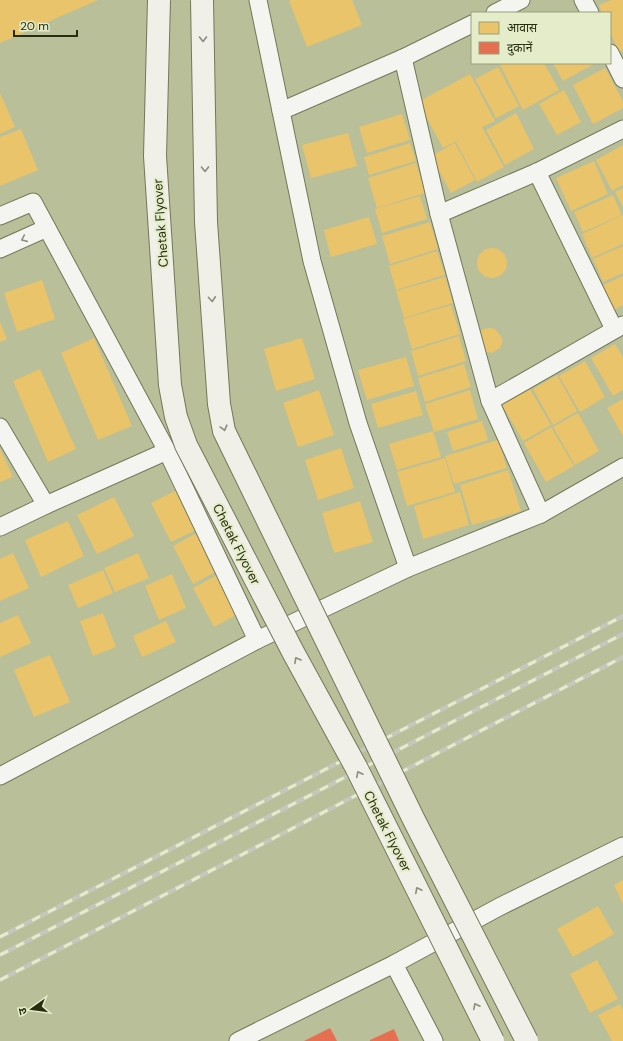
<svg xmlns="http://www.w3.org/2000/svg" width="623" height="1041" viewBox="0 0 623 1041" font-family="'DM Sans','Noto Sans Devanagari',sans-serif">
<style>
.homes{fill:#e9c46a}
.shops{fill:#e76f51}
.lines{fill:none;stroke-linecap:round;stroke-linejoin:round}
.minor-casing{stroke:#737859;stroke-width:19}
.minor{stroke:#f4f5f0;stroke-width:17}
.rail-casing{stroke:#c4c7ba;stroke-width:4.5}
.rail{stroke:#e4ecc9;stroke-width:3;stroke-dasharray:9;stroke-linecap:butt}
.secondary-bridge-casing{stroke:#737859;stroke-width:24;stroke-linecap:butt}
.secondary-bridge{stroke:#f0efe8;stroke-width:22}
.oneway{stroke:#8c8e7c}
.oneway2{stroke:#8e9180}
.labels{text-anchor:middle;stroke-width:4;stroke-linejoin:round;paint-order:stroke}
.street-label{font-size:13px;fill:#282d11;stroke:#e4ecc9}
</style>
<rect width="100%" height="100%" fill="#b8bf99"/>
<!-- homes -->
<g class="homes">
<polygon points="0,0 98,0 0,43"/>
<polygon points="292,0 352,0 362,25 307,47 289,1"/>
<polygon points="611,0 623,0 623,50 619,52 610,32 610,13 602,13 599,5"/>
<polygon points="503,63 544,63 559,90 523,110 500,65"/>
<polygon points="553,63 596,63 563,81"/>
<polygon points="498,67 519,106 496,118 475,79"/>
<polygon points="605,68 623,101 623,108 593,124 573,85"/>
<polygon points="470,74 495,121 482,127 504,167 477,182 456,142 469,135 443,148 418,102"/>
<polygon points="564,90 581,122 557,135 539,104"/>
<polygon points="0,93 15,127 0,134"/>
<polygon points="516,113 534,149 505,165 486,130"/>
<polygon points="402,114 410,140 367,153 359,127"/>
<polygon points="21,129 38,170 0,186 0,137"/>
<polygon points="348,133 357,166 311,178 302,145"/>
<polygon points="410,143 416,161 369,175 364,157"/>
<polygon points="455,143 475,180 451,193 431,156"/>
<polygon points="623,145 623,185 612,191 596,160"/>
<polygon points="594,161 608,194 571,211 556,178"/>
<polygon points="416,163 425,193 377,208 368,178"/>
<polygon points="623,188 623,207 615,192"/>
<polygon points="613,195 622,215 583,232 574,212"/>
<polygon points="420,196 427,219 382,233 375,209"/>
<polygon points="623,215 623,244 592,258 582,234"/>
<polygon points="369,217 377,244 331,257 324,230"/>
<polygon points="430,222 438,249 390,264 382,236"/>
<polygon points="623,246 623,273 603,282 593,259"/>
<circle cx="492" cy="263" r="15"/>
<polygon points="437,251 445,275 396,290 389,266"/>
<polygon points="623,276 623,305 614,310 603,285"/>
<polygon points="445,277 453,303 404,318 396,291"/>
<polygon points="42,280 55,319 17,332 4,293"/>
<polygon points="451,305 460,334 412,349 403,319"/>
<polygon points="0,322 7,339 0,342"/>
<polygon points="487,328 492,328 496,330 502,338 502,343 500,348 492,353 482,351 479,333 482,330"/>
<polygon points="459,336 466,361 418,376 411,351"/>
<polygon points="94,338 132,426 98,440 61,353"/>
<polygon points="302,338 315,379 276,391 264,349"/>
<polygon points="615,344 623,357 623,390 613,396 591,358"/>
<polygon points="406,357 414,386 367,400 358,370"/>
<polygon points="585,361 605,397 580,412 559,376"/>
<polygon points="464,364 471,387 425,402 418,378"/>
<polygon points="40,369 76,449 48,462 13,381"/>
<polygon points="557,375 577,411 553,425 533,389"/>
<polygon points="530,389 551,425 523,441 502,405"/>
<polygon points="319,390 334,435 298,447 283,403"/>
<polygon points="470,390 478,419 434,432 425,404"/>
<polygon points="416,391 423,415 378,428 371,404"/>
<polygon points="623,399 623,436 607,408"/>
<polygon points="578,413 599,451 575,465 553,427"/>
<polygon points="482,421 488,440 453,451 447,432"/>
<polygon points="551,427 574,466 546,482 524,443"/>
<polygon points="433,431 441,457 397,470 389,444"/>
<polygon points="498,440 507,468 454,484 445,456"/>
<polygon points="341,448 354,488 318,500 305,460"/>
<polygon points="0,449 13,477 0,482"/>
<polygon points="445,458 455,492 407,506 397,472"/>
<polygon points="508,470 521,511 472,525 460,485"/>
<polygon points="177,490 196,530 171,542 151,503"/>
<polygon points="460,492 469,525 423,539 414,506"/>
<polygon points="114,497 134,536 97,554 77,515"/>
<polygon points="360,501 373,542 334,553 322,513"/>
<polygon points="68,521 84,556 41,577 25,540"/>
<polygon points="198,532 219,570 193,584 173,546"/>
<polygon points="13,553 29,588 0,601 0,559"/>
<polygon points="138,553 149,578 115,592 104,568"/>
<polygon points="103,570 113,593 78,608 68,585"/>
<polygon points="221,573 241,612 214,627 193,588"/>
<polygon points="172,574 186,608 159,620 145,586"/>
<polygon points="103,613 116,647 93,656 80,621"/>
<polygon points="18,615 31,643 0,657 0,623"/>
<polygon points="166,621 176,642 142,657 133,636"/>
<polygon points="50,655 70,702 34,717 14,670"/>
<polygon points="623,880 623,904 614,885"/>
<polygon points="598,906 614,934 573,957 557,929"/>
<polygon points="597,960 618,999 590,1013 570,974"/>
<polygon points="620,1004 623,1010 623,1041 612,1041 598,1015"/>
</g>
<!-- shops -->
<g class="shops">
<polygon points="330,1028 337,1041 304,1041"/>
<polygon points="394,1029 399,1041 370,1041 370,1040"/>
</g>
<g class="lines">
<defs>
<g id="minor">
<polyline points="258,0 312,261 358,423 408,568"/>
<polyline points="583,0 590,13"/>
<polyline points="495,13 521,0"/>
<polyline points="610,53 623,79"/>
<polyline points="403,58 439,214 490,401 541,514"/>
<polyline points="281,111 403,58 472,24"/>
<polyline points="537,172 614,329"/>
<polyline points="439,214 537,172 623,129"/>
<polyline points="0,216 33,202 167,451 257,640"/>
<polyline points="0,249 47,228"/>
<polyline points="490,401 623,325"/>
<polyline points="0,427 46,505"/>
<polyline points="0,527 46,505 167,451"/>
<polyline points="0,776 257,640 408,568 541,514 623,467"/>
<polyline points="394,964 434,1041"/>
<polyline points="238,1041 394,964 499,907 623,846"/>
</g>
</defs>
<!-- minor casing -->
<use href="#minor" class="minor-casing"/>
<!-- minor -->
<use href="#minor" class="minor"/>
<defs>
<g id="rail">
<polyline points="0,937 623,616"/>
<polyline points="0,955 623,634"/>
<polyline points="0,980 623,657"/>
</g>
</defs>
<!-- rail casing -->
<use href="#rail" class="rail-casing"/>
<!-- rail -->
<use href="#rail" class="rail"/>
<defs>
<g id="secondary-bridge">
<polyline points="159,0 155,156 170,385 176,417 186,445 293,652 356,767 493,1041"/>
<polyline points="202,0 206,222 219,404 224,431 414,820 527,1041"/>
</g>
</defs>
<!-- secondary-bridge casing -->
<use href="#secondary-bridge" class="secondary-bridge-casing"/>
<!-- secondary-bridge -->
<use href="#secondary-bridge" class="secondary-bridge"/>
</g>
<!-- one-way arrows -->
<defs><path id="oneway-chevron" d="M-2-3.5L2.5 0L-2 3.5" fill="none" stroke-width="1.6" stroke-linecap="round" stroke-linejoin="round"/></defs>
<g class="oneway">
<use href="#oneway-chevron" transform="translate(203 39) rotate(89)"/>
<use href="#oneway-chevron" transform="translate(205 169) rotate(89)"/>
<use href="#oneway-chevron" transform="translate(212 299) rotate(86)"/>
<use href="#oneway-chevron" transform="translate(224 428) rotate(75)"/>
<use href="#oneway-chevron" transform="translate(297 660) rotate(-119)"/>
<use href="#oneway-chevron" transform="translate(359 774) rotate(-117)"/>
<use href="#oneway-chevron" transform="translate(418 890) rotate(-117)"/>
<use href="#oneway-chevron" transform="translate(476 1006) rotate(-117)"/>
</g>
<use class="oneway2" href="#oneway-chevron" transform="translate(24 239) rotate(156)"/>
<g class="labels">
<!-- street labels -->
<g class="street-label">
<text transform="translate(160 223) rotate(-94)" y="5">Chetak Flyover</text>
<text transform="translate(237 544) rotate(63)" y="5">Chetak Flyover</text>
<text transform="translate(388 831) rotate(63)" y="5">Chetak Flyover</text>
</g>
</g>
<!-- legend -->
<rect x="471" y="12" width="140" height="52" fill="#e4ecc9" stroke="#99a07f"/>
<rect x="479" y="22" width="20" height="12" fill="#e9c46a" stroke="#99a07f"/>
<text x="507" y="32" font-size="12" fill="#282d11">आवास</text>
<rect x="479" y="42" width="20" height="12" fill="#e76f51" stroke="#99a07f"/>
<text x="507" y="52" font-size="12" fill="#282d11">दुकानें</text>
<!-- north arrow -->
<g transform="translate(32 1009) rotate(256)" stroke="#e4ecc9" stroke-width="3" paint-order="stroke">
<path d="M0-3L7 15L0 10L-7 15Z" fill="#282d11"/>
<text y="-6" font-size="11" font-weight="bold" text-anchor="middle" fill="#282d11">उ</text>
</g>
<!-- scale -->
<path d="M14 30v6h63v-6" fill="none" stroke="#282d11" stroke-width="2"/>
<text x="20" y="30" font-size="12" fill="#282d11" stroke="#e4ecc9" stroke-width="3" paint-order="stroke">20 m</text>
</svg>
